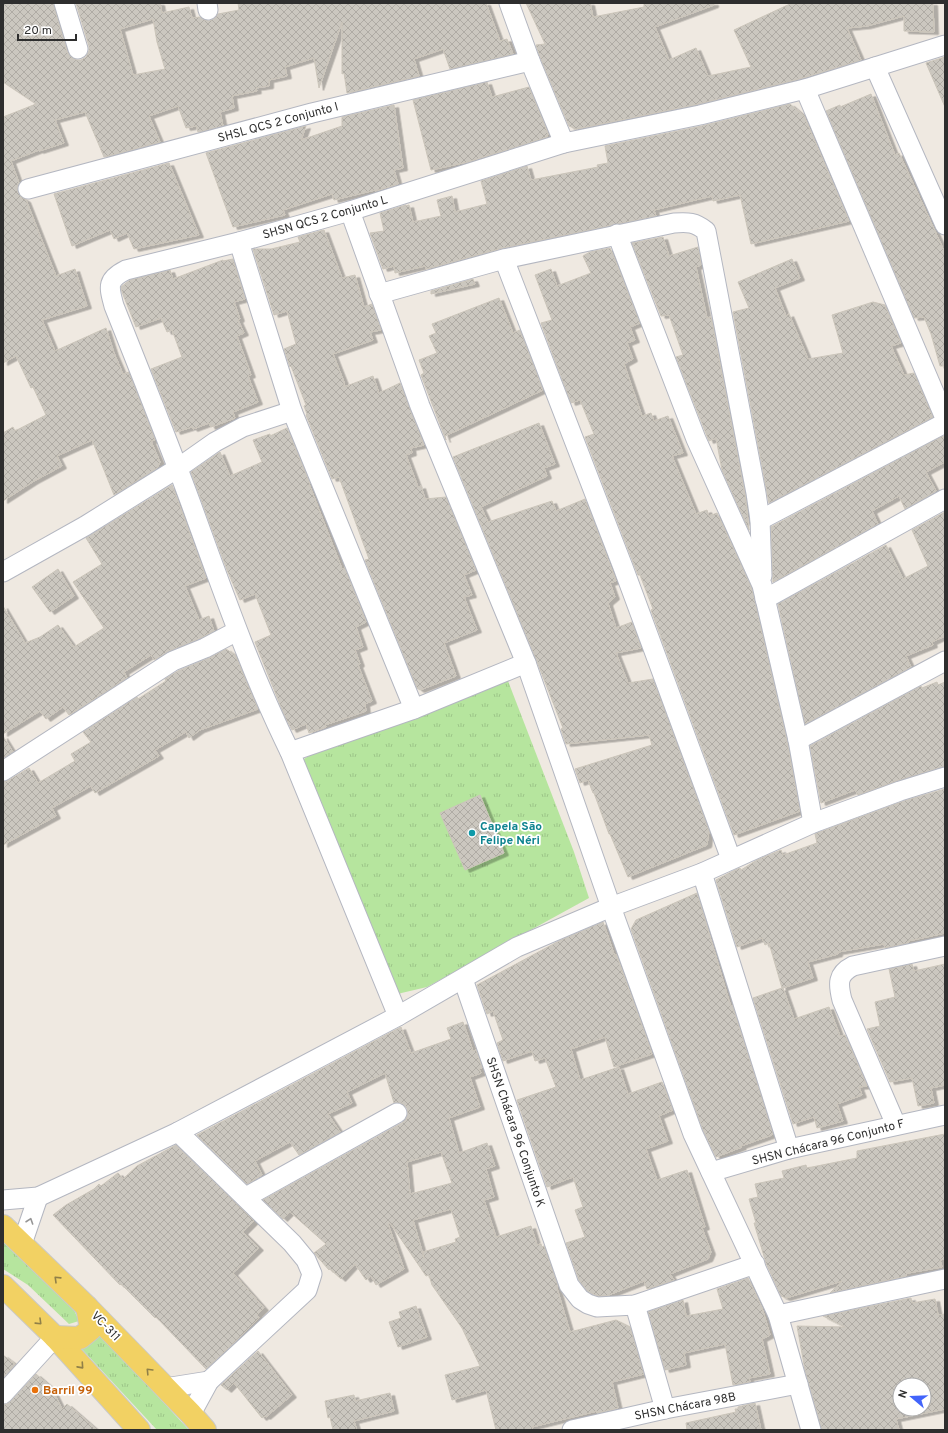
<svg xmlns="http://www.w3.org/2000/svg" width="948" height="1433" viewBox="0 0 948 1433" font-family="Overpass,sans-serif">
<style>
.grass{fill:url(#grass-tufts)}
.building{fill:url(#building-cross-hatch);stroke:#cbc5ba;fill-rule:evenodd;filter:url(#shadow)}
.lines{fill:none;stroke-linecap:round;stroke-linejoin:round}
.minor-casing{stroke:#b4b7c1;stroke-width:21}
.major-casing{stroke:#c9c9c9;stroke-width:24}
.minor{stroke:#fff;stroke-width:19}
.major{stroke:#f2d163;stroke-width:22}
.oneway{stroke:#969696}
.oneway2{stroke:#908048}
.culture-dot{fill:#0f9aa8;stroke:#fff;stroke-width:1.5}
.food-dot{fill:#e8710a;stroke:#fff;stroke-width:1.5}
.labels{text-anchor:middle;stroke-width:3.5;stroke-linejoin:round;paint-order:stroke}
.street-label{font-size:12px;fill:#2e2e2e;stroke:#fff}
.culture-label{font-size:12px;font-weight:bold;fill:#0d838f;stroke:#fff;text-anchor:start}
.food-label{font-size:12px;font-weight:bold;fill:#c56008;stroke:#fff;text-anchor:start}
</style>
<defs>
<pattern id="grass-tufts" width="24" height="20" patternUnits="userSpaceOnUse"><rect width="24" height="20" fill="#b6e59e"/><path d="M3 7l-1-3M5 7V3M7 7l1-3M15 17l-1-3M17 17v-4M19 17l1-3" fill="none" stroke="#9dc588"/></pattern>
<pattern id="building-cross-hatch" width="8" height="8" patternUnits="userSpaceOnUse"><rect width="8" height="8" fill="#cbc7bf"/><path d="M0 0l8 8M0 8l8-8" fill="none" stroke="#afaba4"/></pattern>
<filter id="shadow"><feDropShadow dx="4.5" dy="2.5" stdDeviation="0" flood-color="#0004"/></filter>
</defs>
<rect width="100%" height="100%" fill="#efe9e1"/>
<!-- grass -->
<g class="grass">
<polygon points="508,681 574,852 589,898 427,987 393,995 301,771 304,759 316,751 470,692"/>
<polygon points="3,1242 74,1310 79,1321 69,1324 28,1285 3,1269"/>
<polygon points="98,1332 189,1430 157,1430 80,1347"/>
</g>
<!-- building -->
<g class="building">
<path d="M3,3H53L67,52L71,57L76,60H81L86,57L89,51V46L76,3H160L162,13L189,7L192,18L200,17L204,20L209,21L214,19L218,14L239,10L238,3H486L500,41L507,39L513,54L450,69L443,49L414,59L419,76L347,93L344,73L342,74V22L319,88L314,58L285,67L287,76L269,80V86L256,88L257,91L232,96L234,108L220,112L223,126L198,132L196,126L186,128L178,106L149,116L160,142L104,157L85,112L55,120L64,143L39,151V150L11,161L19,183L17,187L18,192L21,197L26,200L56,276L75,269L87,306L42,320L55,351L106,328L114,353L123,374L129,372L155,440L151,441L160,462L157,468L114,495L92,440L57,456L62,466L34,481L3,501V433L13,427L15,431L46,415L33,387L31,388L16,356L3,363V117L36,104L3,82ZM153,19L157,42L165,69L133,75L120,29Z"/>
<polygon points="526,3 590,3 593,17 644,7 644,3 714,3 714,5 655,27 669,60 696,48 708,76 751,67 734,30 792,3 933,3 934,32 904,31 904,16 867,26 847,28 861,60 802,78 698,104 576,129 569,126 540,57 536,45 545,44"/>
<polygon points="945,57 945,107 926,63"/>
<polygon points="487,82 492,97 529,87 548,134 547,137 467,162 431,170 413,100"/>
<polygon points="871,94 895,155 899,153 945,253 945,366 940,366 931,334 924,317 914,318 826,111 840,105 840,107"/>
<polygon points="790,104 804,116 849,221 751,244 740,195 713,201 712,196 654,210 656,216 502,248 426,269 425,266 395,273 394,266 383,269 370,233 384,231 380,213 406,205 406,206 409,205 413,222 441,216 437,200 452,196 455,212 487,204 481,181 527,166 531,180 598,167 597,165 608,163 605,146 702,126"/>
<polygon points="394,105 403,168 394,170 398,184 375,191 375,190 334,200 332,194 283,210 285,215 233,227 206,153 306,126 301,140 342,126 342,117"/>
<polygon points="169,163 199,235 134,249 127,233 114,239 110,230 72,246 54,194"/>
<polygon points="324,230 342,278 355,275 364,307 372,304 381,330 370,332 373,340 333,354 344,382 344,387 373,376 379,393 400,383 424,445 411,448 412,453 406,455 418,487 421,486 425,499 446,497 476,570 464,575 472,595 464,597 477,630 444,643 456,676 420,690 417,688 365,560 369,559 339,477 332,479 306,415 307,414 304,406 306,405 291,366 290,367 284,349 296,344 287,311 274,315 253,249 271,249 300,242 298,237"/>
<polygon points="663,237 669,256 698,247 701,265 696,267 707,318 711,317 745,495 749,530 722,470 716,438 709,441 676,357 683,355 669,315 661,316 632,243"/>
<polygon points="610,248 640,323 630,327 635,340 627,343 633,359 624,364 642,416 651,413 654,421 668,416 683,453 672,456 696,514 707,510 709,516 717,513 752,589 787,742 800,811 734,835 651,610 653,609 640,575 638,575 585,437 594,434 580,400 571,403 541,323 552,320 535,275 551,269 557,286 591,273 583,256 590,252"/>
<polygon points="233,259 245,299 234,302 240,319 238,320 244,333 237,336 251,375 248,376 258,402 233,412 235,418 211,427 209,423 193,429 192,427 176,432 151,369 182,357 172,330 167,332 161,318 136,327 122,292 121,287 130,280 170,270 173,279 223,260 223,261"/>
<polygon points="792,259 800,278 775,288 786,316 789,314 808,359 843,353 832,315 873,302 885,305 901,343 891,346 904,375 914,373 933,417 769,503 733,312 749,308 738,282"/>
<polygon points="473,279 475,284 431,294 431,291"/>
<polygon points="499,298 513,333 520,330 543,390 445,436 446,440 421,375 424,373 419,360 437,353 429,336 436,333 432,324"/>
<polygon points="539,423 555,464 544,468 547,476 481,507 488,522 552,501 556,511 585,499 616,581 610,583 615,597 608,603 616,628 632,622 641,648 616,653 628,683 653,679 709,831 707,845 628,877 610,834 609,834 594,793 593,793 588,780 580,783 575,769 652,745 649,735 566,744 561,729 563,728 536,659 453,457"/>
<polygon points="287,428 310,484 309,484 342,569 345,568 366,622 356,627 363,647 355,650 360,664 358,665 372,701 365,704 366,711 325,725 326,727 309,733 306,724 292,730 285,717 255,642 271,635 255,594 240,600 227,570 191,472 220,452 230,476 262,462 253,440 270,434 270,436"/>
<polygon points="943,436 945,440 945,462 926,472 936,491 905,509 899,496 872,511 878,524 773,582 771,527"/>
<polygon points="172,485 206,578 185,586 199,620 209,616 214,631 200,638 169,651 154,660 151,655 124,672 127,678 69,715 63,707 46,719 40,711 3,734 3,606 25,643 40,637 58,625 74,647 104,628 73,582 102,564 86,538"/>
<polygon points="945,512 945,636 932,642 933,645 906,656 911,667 805,724 778,604 886,545 903,579 928,566 912,530"/>
<polygon points="58,569 74,596 50,612 32,587"/>
<polygon points="226,649 235,655 258,709 200,730 189,738 186,732 155,750 159,756 95,793 91,786 52,808 56,816 3,845 3,782 9,780 29,768 38,783 75,761 71,754 91,742 83,732 137,697 138,699 166,681 165,679 178,671 209,658"/>
<polygon points="937,682 938,685 945,682 945,766 896,781 858,795 855,790 821,803 810,746 921,686 922,688"/>
<polygon points="3,736 13,752 3,758"/>
<polygon points="945,789 945,933 908,941 908,943 885,948 884,944 838,952 838,954 808,962 813,978 783,988 794,1019 829,1007 840,1036 845,1035 867,1086 859,1087 862,1095 837,1104 843,1121 817,1128 814,1117 793,1124 753,998 782,988 769,943 765,945 762,938 737,947 716,880 735,870 740,868 741,870 757,860 781,850 783,855 817,843 815,834 817,833 904,801"/>
<polygon points="480,795 504,853 465,870 440,813"/>
<polygon points="697,893 729,1001 731,1006 732,1005 773,1133 772,1135 741,1146 742,1147 716,1157 703,1130 631,929 636,920"/>
<polygon points="603,922 615,957 616,954 652,1054 614,1067 605,1037 571,1049 580,1080 619,1067 628,1094 662,1082 673,1110 659,1116 668,1141 646,1149 657,1180 687,1170 705,1227 702,1228 711,1252 708,1259 670,1274 674,1280 647,1289 644,1281 606,1296 598,1296 587,1291 579,1280 566,1243 585,1237 575,1210 583,1207 573,1177 547,1187 517,1100 556,1087 545,1058 535,1061 532,1051 503,1061 497,1043 503,1040 493,1011 487,1014 477,985 559,941"/>
<polygon points="912,964 914,971 945,964 945,1085 931,1088 934,1103 918,1106 912,1078 890,1082 867,1029 880,1026 875,1002 895,997 889,969"/>
<path d="M463,1022L473,1051L476,1050L482,1068L479,1069L481,1073L470,1077L480,1107L449,1118L459,1153L487,1143L495,1166L486,1169L494,1197L484,1200L496,1237L531,1226L537,1245L541,1244L542,1247L544,1246L558,1286L556,1285L570,1332L616,1320L630,1327L644,1374L612,1382L618,1408L597,1413V1411L532,1427L533,1430H496L486,1390L452,1400L445,1375L480,1366L462,1328L432,1285L429,1275L426,1276L390,1223L388,1224L404,1269L376,1285L371,1276L366,1280L355,1264L341,1279L330,1269L329,1270L314,1253L326,1244L290,1212L283,1219L263,1200L402,1123L406,1119L408,1114L407,1108L402,1103H394L385,1073L347,1092L352,1103L328,1114L340,1132L299,1155L290,1142L255,1161L262,1175L247,1184L197,1135L401,1027L411,1053L451,1039L447,1028ZM441,1152L452,1183L410,1194L407,1162ZM451,1209L460,1237L455,1239L456,1242L423,1252L424,1258L413,1220Z"/>
<polygon points="945,1134 945,1259 940,1260 942,1267 908,1273 906,1274 906,1276 830,1293 842,1281 786,1298 781,1296 766,1263 754,1223 756,1223 749,1199 758,1197 755,1184 784,1178 782,1171 806,1165 807,1168 857,1158 857,1151"/>
<polygon points="176,1145 254,1221 243,1232 259,1248 233,1273 264,1308 257,1315 259,1318 244,1333 206,1369 156,1317 155,1318 121,1284 120,1285 53,1215 66,1205 94,1189 99,1184 101,1186 118,1173 123,1179 137,1166"/>
<polygon points="748,1278 762,1308 770,1335 762,1339 770,1374 749,1378 750,1382 733,1385 725,1344 684,1353 686,1365 665,1370 648,1312 683,1300 686,1316 723,1309 717,1289"/>
<path d="M911,1298L912,1303L935,1299L938,1315L945,1314V1409L896,1419L899,1430H822L805,1370L797,1326L845,1327L823,1316ZM900,1385H924V1409H900Z"/>
<polygon points="416,1306 427,1337 398,1347 389,1322 401,1318 399,1312"/>
<polygon points="258,1351 292,1395 266,1417 265,1416 262,1418 234,1383 227,1390 221,1385"/>
<polygon points="3,1355 15,1364 3,1378"/>
<polygon points="36,1374 51,1387 62,1409 67,1404 97,1430 3,1430 3,1405 7,1404 11,1401"/>
<polygon points="390,1393 394,1411 354,1421 357,1430 333,1430 330,1417 328,1418 325,1401 354,1395 355,1401"/>
<polygon points="755,1403 761,1430 687,1430 686,1423 736,1412 735,1409 738,1409 738,1407"/>
</g>
<g class="lines">
<defs>
<g id="minor">
<polyline points="64,3 78,49"/>
<polyline points="207,3 208,10"/>
<polyline points="509,3 530,61 564,143"/>
<polyline points="875,67 945,225"/>
<polyline points="805,89 945,418"/>
<polyline points="28,189 312,113 530,61"/>
<polyline points="350,211 420,406 526,663 611,907 693,1134 778,1315 811,1430"/>
<polyline points="617,234 696,439 762,585 798,740 813,823"/>
<polyline points="239,242 292,411 414,709"/>
<path d="M504,259L674,223C688,222 695,222 706,231L756,493L760,520L762,576"/>
<polyline points="379,294 504,259 623,567 731,859"/>
<polyline points="760,520 945,423"/>
<polyline points="3,572 85,526 178,468 215,442 243,427 292,411"/>
<polyline points="765,599 945,499"/>
<polyline points="798,740 945,661"/>
<polyline points="290,752 414,709 526,663"/>
<polyline points="3,771 173,661 205,648 237,631"/>
<polyline points="702,873 789,1149"/>
<polyline points="463,979 569,1285 580,1299 588,1304 597,1307 635,1305 755,1264"/>
<path d="M398,1016L290,752C250,671 221,586 190,501C166,436 140,371 114,306C109,287 106,280 126,270L239,242L350,211L564,143L700,115L805,89L945,45"/>
<path d="M896,1125L842,1000C838,984 837,974 853,966L945,946"/>
<polyline points="178,1132 292,1243 306,1260 312,1274 307,1290 209,1381 191,1414"/>
<polyline points="711,1172 789,1149 945,1115"/>
<polyline points="246,1197 397,1113"/>
<polyline points="3,1200 38,1197 178,1132 398,1016 517,947 611,907 702,873 813,823 900,791 945,777"/>
<polyline points="22,1244 38,1197"/>
<polyline points="635,1305 665,1409"/>
<polyline points="778,1315 945,1279"/>
<polyline points="165,1388 209,1381"/>
<polyline points="3,1394 55,1337"/>
<polyline points="572,1430 665,1409 798,1384"/>
</g>
<g id="major">
<polyline points="3,1226 87,1307 191,1414 205,1430"/>
<polyline points="3,1286 55,1337 139,1430"/>
<polyline points="55,1337 80,1338 91,1329 87,1307"/>
</g>
</defs>
<!-- minor casing -->
<use href="#minor" class="minor-casing"/>
<!-- major casing -->
<use href="#major" class="major-casing"/>
<!-- minor -->
<use href="#minor" class="minor"/>
<!-- major -->
<use href="#major" class="major"/>
</g>
<!-- one-way arrows -->
<defs><path id="oneway-chevron" d="M-2-3.5L2.5 0L-2 3.5" fill="none" stroke-width="1.6" stroke-linecap="round" stroke-linejoin="round"/></defs>
<use class="oneway" href="#oneway-chevron" transform="translate(30 1221) rotate(-71)"/>
<g class="oneway2">
<use href="#oneway-chevron" transform="translate(57 1279) rotate(-136)"/>
<use href="#oneway-chevron" transform="translate(39 1322) rotate(44)"/>
<use href="#oneway-chevron" transform="translate(81 1366) rotate(48)"/>
<use href="#oneway-chevron" transform="translate(149 1371) rotate(-134)"/>
</g>
<!-- markers -->
<circle class="culture-dot" cx="472" cy="833" r="4"/>
<circle class="food-dot" cx="35" cy="1390" r="4"/>
<g class="labels">
<!-- street labels -->
<g class="street-label">
<text transform="translate(278 122) rotate(-15)" y="4">SHSL QCS 2 Conjunto I</text>
<text transform="translate(325 217) rotate(-16)" y="4">SHSN QCS 2 Conjunto L</text>
<text transform="translate(516 1132) rotate(71)" y="4">SHSN Chácara 96 Conjunto K</text>
<text transform="translate(828 1142) rotate(-14)" y="4">SHSN Chácara 96 Conjunto F</text>
<text transform="translate(106 1326) rotate(46)" y="4">VC-311</text>
<text transform="translate(685 1406) rotate(-11)" y="4">SHSN Chácara 98B</text>
</g>
<!-- culture labels -->
<g class="culture-label">
<text x="480" y="830">Capela São<tspan x="480" dy="14">Felipe Néri</tspan></text>
</g>
<!-- food labels -->
<g class="food-label">
<text x="43" y="1394">Barril 99</text>
</g>
</g>
<!-- border -->
<rect width="948" height="1433" fill="none" stroke="#2e2e2e" stroke-width="8"/>
<!-- north arrow -->
<g transform="translate(912 1397) rotate(289)"><circle r="19" fill="#ffffff" stroke="#ababab"/>
<path d="M0-3L7 15L0 10L-7 15Z" fill="#4264fb"/>
<text y="-6" font-size="11" font-weight="bold" text-anchor="middle" fill="#2e2e2e">N</text>
</g>
<!-- scale -->
<path d="M18 34v6h58v-6" fill="none" stroke="#2e2e2e" stroke-width="2"/>
<text x="24" y="34" font-size="12" fill="#2e2e2e" stroke="#ffffff" stroke-width="3" paint-order="stroke">20 m</text>
</svg>
